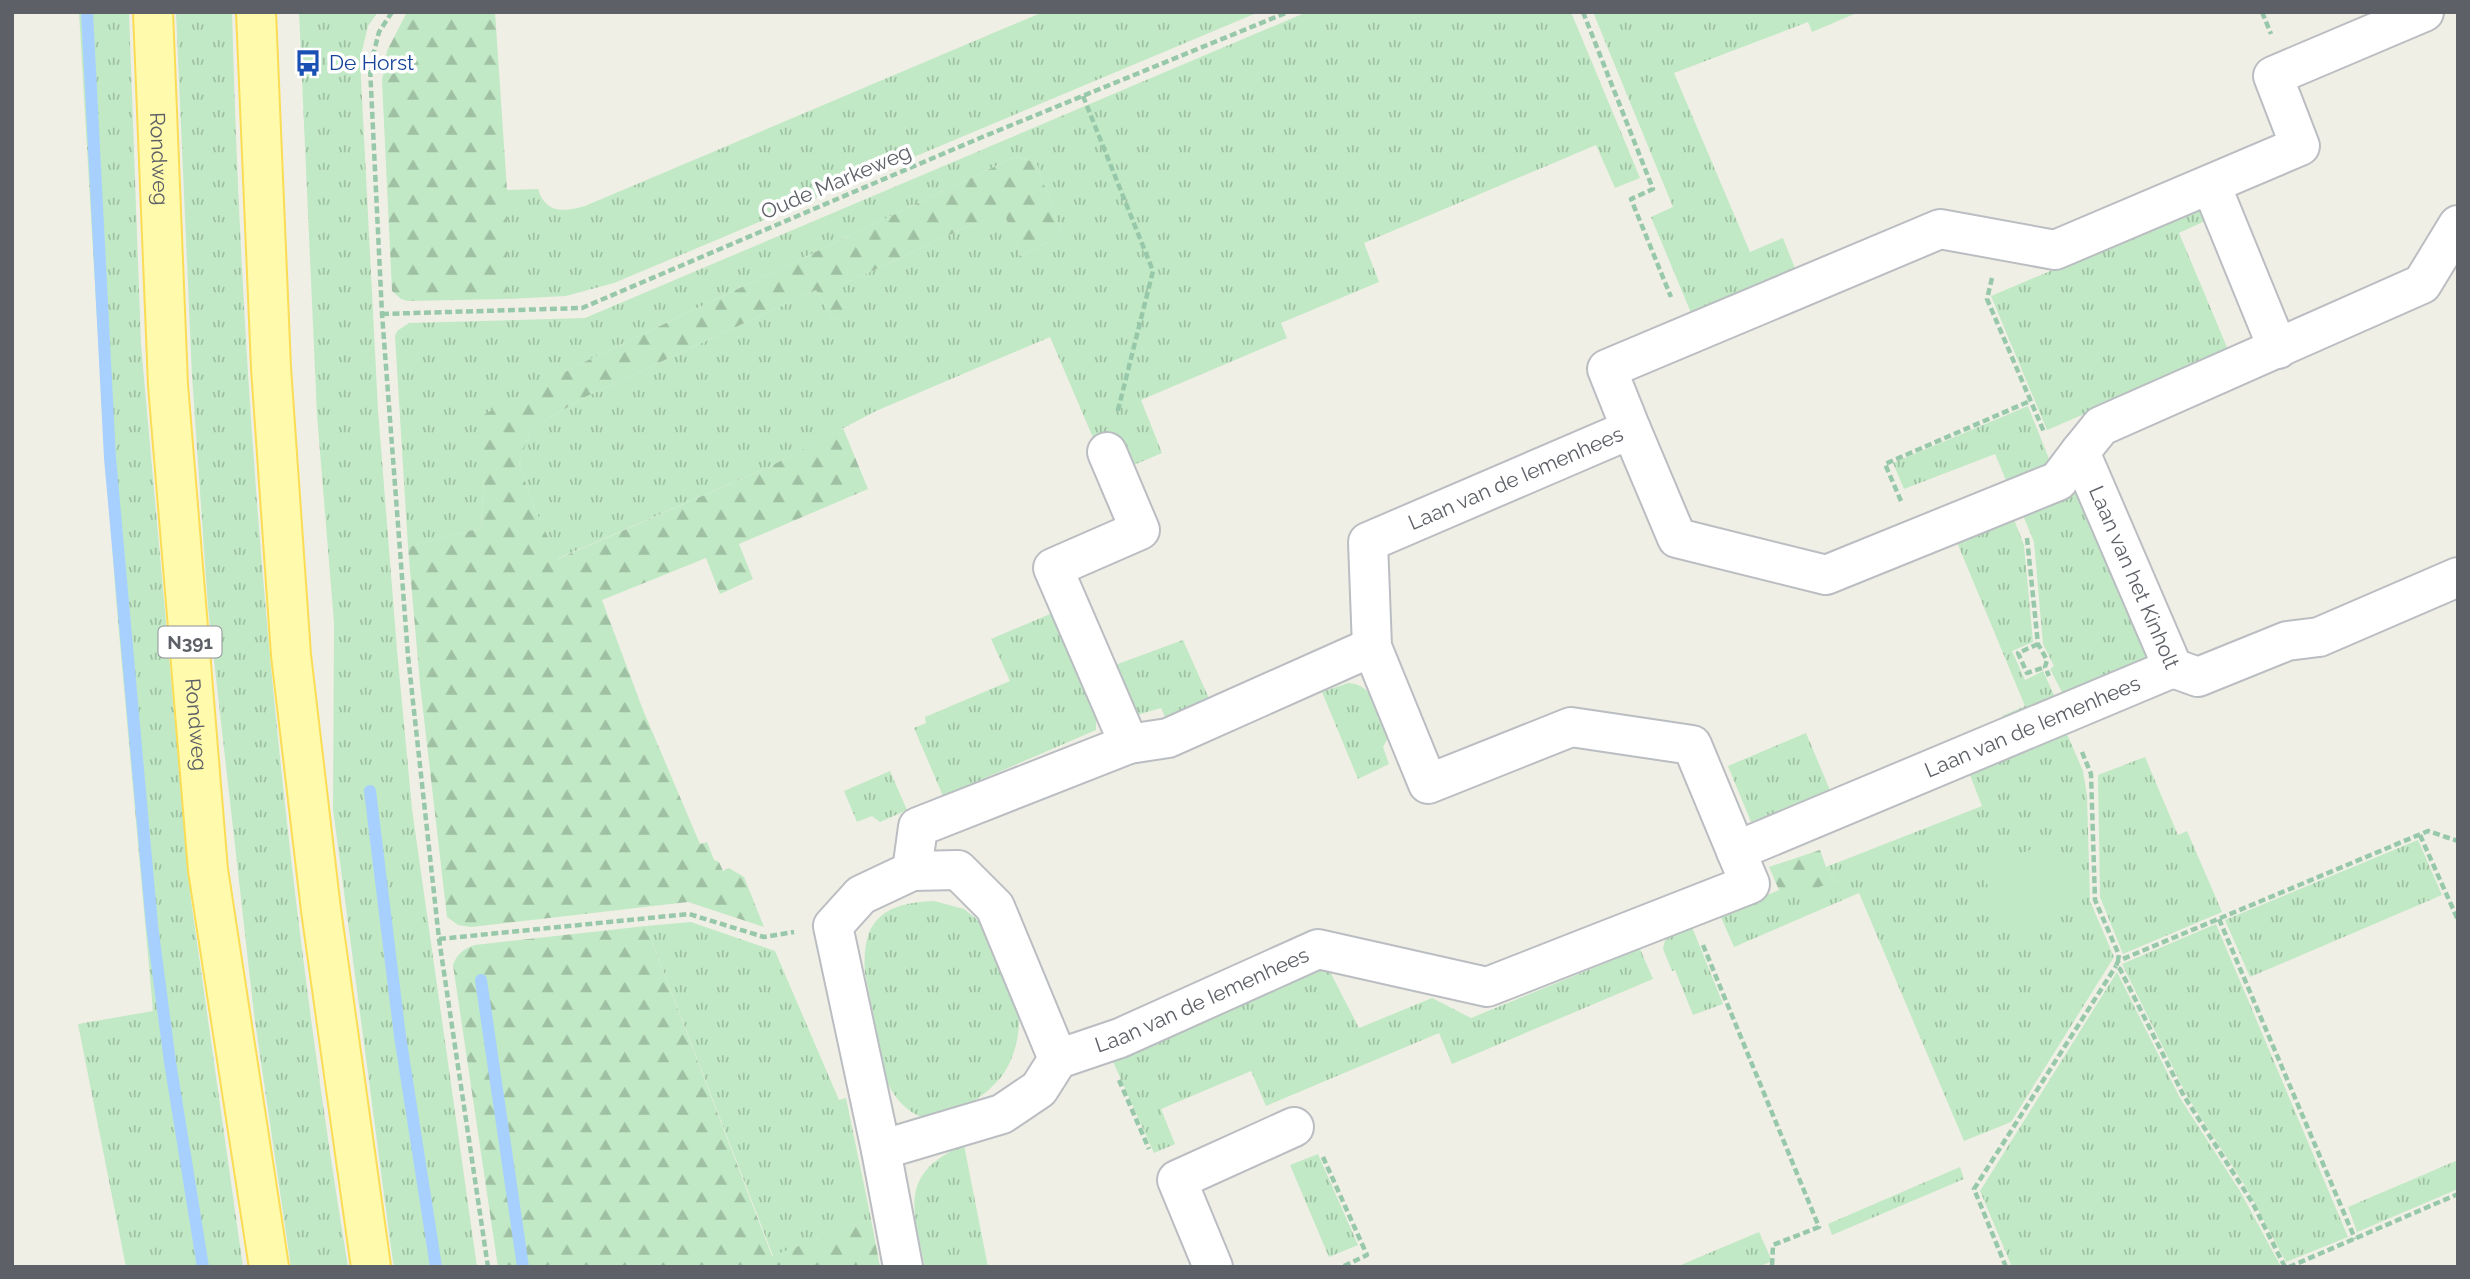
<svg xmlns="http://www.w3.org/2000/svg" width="2470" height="1279" viewBox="0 0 2470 1279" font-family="Raleway,sans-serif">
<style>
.grass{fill:url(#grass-tufts)}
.forest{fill:url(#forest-firs)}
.park{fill:#c1e9c5}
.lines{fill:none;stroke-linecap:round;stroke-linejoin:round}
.stream{stroke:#a7d0ff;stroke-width:12}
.minor-casing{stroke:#babdc2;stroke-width:42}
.major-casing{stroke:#fadc55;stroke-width:42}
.path{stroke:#98c8aa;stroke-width:4.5;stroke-dasharray:7 3.5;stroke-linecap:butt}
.minor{stroke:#fff;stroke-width:38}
.major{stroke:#fffaac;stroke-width:38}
.labels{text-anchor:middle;stroke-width:7;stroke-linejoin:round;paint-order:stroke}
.shield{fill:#fff;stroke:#8e9095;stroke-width:2}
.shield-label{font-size:19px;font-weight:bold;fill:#5d6067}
.transit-label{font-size:21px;fill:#164399;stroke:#fff;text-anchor:start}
.street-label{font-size:21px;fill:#5d6067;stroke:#fff}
</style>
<defs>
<pattern id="grass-tufts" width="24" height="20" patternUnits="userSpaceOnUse" patternTransform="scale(1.75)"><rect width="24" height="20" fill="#c1e9c5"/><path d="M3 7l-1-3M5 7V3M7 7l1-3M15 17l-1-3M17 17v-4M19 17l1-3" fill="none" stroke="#a0c0a4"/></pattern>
<pattern id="forest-firs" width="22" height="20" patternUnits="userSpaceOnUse" patternTransform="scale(1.75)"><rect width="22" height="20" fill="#c1e9c5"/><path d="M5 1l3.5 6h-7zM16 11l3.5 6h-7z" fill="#a0c0a4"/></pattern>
</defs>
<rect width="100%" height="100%" fill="#f0efe5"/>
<!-- grass -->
<g class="grass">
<polygon points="79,12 129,12 141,345 191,900 243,1267 126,1267 78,1024 153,1011 116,599 100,370"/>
<path d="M176,12H232C243,431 280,853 348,1267H291L254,1014L208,607L192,376Z"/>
<polygon points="299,12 378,12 368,26 360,59 378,410 397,650 412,809 477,1267 394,1267 392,1255 333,809 334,623 317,415"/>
<path d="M1043,12H1259L614,283L566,296L507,299V190L538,189C546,214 564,212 585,206Z"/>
<polygon points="1307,12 1571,12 1640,178 1615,188 1596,145 1364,243 1379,282 1281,323 1287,338 1141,400 1162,453 1129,467 1097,447 1050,337 876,411 771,466 557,559 534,507 519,464 531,429 585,397 816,290 834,321 850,315 842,285 973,224 1004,212 1021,256 1062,235 1036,162 1015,157 580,364 484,415 484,476 481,528 408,547 395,336 397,331 409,323 585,318"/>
<polygon points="1593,12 1859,12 1812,32 1808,22 1674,73 1750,252 1783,238 1798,276 1694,320 1651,217 1673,207"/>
<polygon points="2202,207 2207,220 2179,233 2229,352 2047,430 1991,296"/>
<polygon points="2028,406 2051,464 2008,485 1995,454 1904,489 1893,463"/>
<polygon points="2083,487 2156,660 2065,698 2050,669 2054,666 2043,644 2034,542 2022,513"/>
<polygon points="2013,517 2024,545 2033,642 2012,651 2025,680 2043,671 2057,702 2006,724 2002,716 2025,706 1956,540"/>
<polygon points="1057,611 1096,704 1096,730 943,796 914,728 926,723 925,717 1010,681 991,639"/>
<polygon points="1183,640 1211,703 1167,721 1161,708 1137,715 1115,665"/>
<path d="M1348,683C1374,684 1380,713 1390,734L1383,747L1389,764L1358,779L1322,692Z"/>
<polygon points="1806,733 1830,790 1751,822 1728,766"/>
<polygon points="2067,734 2083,771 2087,796 2090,901 2114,957 2011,1122 1964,1141 1859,893 1734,947 1720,915 1779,890 1773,903 1836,881 1826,867 1982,806 1970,775"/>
<polygon points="2145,757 2178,835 2187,831 2222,912 2123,954 2100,897 2098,775"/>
<polygon points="890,771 907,810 880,822 872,816 857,822 844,791"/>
<polygon points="2418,840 2442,895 2250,977 2225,920"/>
<path d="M934,901L964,909L984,925L1019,1011C1020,1033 1016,1054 1004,1073C991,1092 956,1117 933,1118C910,1119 893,1097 886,1079L865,973C861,920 883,903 934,901Z"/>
<polygon points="691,922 775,951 839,1100 846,1098 871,1219 773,1256 646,926"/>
<polygon points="2216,924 2348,1237 2286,1262 2246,1187 2187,1096 2122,964"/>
<polygon points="1692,927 1723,1004 1693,1015 1675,970 1672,971 1663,949 1665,940"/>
<polygon points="1640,949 1653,979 1452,1064 1439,1033 1266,1106 1251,1071 1161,1109 1175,1144 1154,1153 1110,1055 1326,964 1359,1028 1432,998 1471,1018"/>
<polygon points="2117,972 2180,1098 2240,1191 2280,1265 2275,1267 2012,1267 1980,1191"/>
<path d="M964,1145L988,1267H925C913,1207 898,1174 964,1145Z"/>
<polygon points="1318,1154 1358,1245 1329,1257 1290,1165"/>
<polygon points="2458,1160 2458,1189 2357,1232 2348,1207"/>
<polygon points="1960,1167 1964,1179 1832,1235 1828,1224"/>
<polygon points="1759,1232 1772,1261 1759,1267 1676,1267"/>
</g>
<!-- forest -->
<g class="forest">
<polygon points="407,12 495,12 507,190 507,299 408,301 401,299 392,291 382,81 387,51"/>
<polygon points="1015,157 1036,162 1062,235 1021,256 1004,213 973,224 842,285 851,315 834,321 816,290 585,397 531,429 519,464 534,507 558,559 771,466 843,428 868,489 739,544 753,579 720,594 706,558 602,600 643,710 700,844 707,842 714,860 719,862 723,871 729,868 744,877 764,927 688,902 471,927 458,925 447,917 420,684 408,547 481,528 484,476 483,415 580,364"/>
<polygon points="1820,850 1826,867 1836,881 1772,904 1779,890 1769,867"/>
<path d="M646,926L772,1256L871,1219L880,1267H498L453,965C457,954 463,949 475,945Z"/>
</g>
<!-- park -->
<polygon class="park" points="2054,839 2082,901 2010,930 1981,872"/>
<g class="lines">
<!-- stream -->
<g class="stream">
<polyline points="87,12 110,458 152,925 170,1062 203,1267"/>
<polyline points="370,791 400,1036 436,1267"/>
<polyline points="481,980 523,1267"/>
</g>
<defs>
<g id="minor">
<polyline points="2211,185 2278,349"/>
<path id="s1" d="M2458,225L2422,284L2101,426L2080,452L2173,668L2198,677L2287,641L2319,637L2458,577"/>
<polyline points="1631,429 1607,369 1940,229 2055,250 2300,146 2273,76 2424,12"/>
<polyline points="1107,452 1140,530 1053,568 1129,744"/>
<path id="s2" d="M1372,647L1368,542L1631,429L1677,538L1826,575L2058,481L2080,452"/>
<polyline points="912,871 918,827 1129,744 1168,738 1372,647 1428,784 1571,727 1692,745 1736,851"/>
<path id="s3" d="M1058,1059L995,907L958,870L912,871L861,895L833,926L881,1150L1002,1114L1039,1089L1058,1059L1120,1038L1318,949L1487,987L1750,884L1736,851L2173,668"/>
<polyline points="881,1150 903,1267"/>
<polyline points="1213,1267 1177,1180 1294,1127"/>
</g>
<g id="major">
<path id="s4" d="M153,12L168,385L208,870L269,1267"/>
<polyline points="256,12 271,368 291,655 321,910 371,1267"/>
</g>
</defs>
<!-- minor casing -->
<use href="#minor" class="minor-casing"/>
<!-- major casing -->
<use href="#major" class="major-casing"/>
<!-- path -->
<g class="path">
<polyline points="392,12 379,32 370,67 382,314 408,656 439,939 488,1267"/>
<polyline points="1583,12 1653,189 1631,199 1671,297"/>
<polyline points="2262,12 2271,34"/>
<polyline points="1083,96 1153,271 1117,414"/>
<polyline points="1992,278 1987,299 2044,432"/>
<polyline points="382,314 582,308 980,138 1288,12"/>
<polyline points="1901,501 1885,464 2030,401"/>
<polyline points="2027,538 2038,644 2047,660 2045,667 2049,676"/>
<polyline points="2038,644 2018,653 2027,673 2045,667"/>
<polyline points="2082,752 2091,774 2095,900 2119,955 2118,960"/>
<polyline points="2420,835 2458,920"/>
<polyline points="2219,919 2355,1239"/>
<polyline points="439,939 689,914 764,937 794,932"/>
<polyline points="1703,945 1819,1227 1773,1245 1772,1267"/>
<polyline points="1119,1080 1149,1149"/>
<polyline points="1323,1157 1367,1255 1342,1267"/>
<polyline points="2006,1267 1974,1189 2116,966"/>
<polyline points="2285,1267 2252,1202 2184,1096 2120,969 2116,966 2118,961 2428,831 2458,841"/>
<polyline points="2289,1267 2458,1194"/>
</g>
<!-- minor -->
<use href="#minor" class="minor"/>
<!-- major -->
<use href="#major" class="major"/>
</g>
<!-- icons -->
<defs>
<symbol id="bus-bare" viewBox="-9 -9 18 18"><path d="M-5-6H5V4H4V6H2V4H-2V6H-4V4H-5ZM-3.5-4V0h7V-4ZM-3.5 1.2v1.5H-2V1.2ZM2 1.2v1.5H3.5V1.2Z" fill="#1a4fb4" stroke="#fff" stroke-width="2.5" paint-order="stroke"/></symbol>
</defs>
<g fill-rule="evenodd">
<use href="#bus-bare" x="289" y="44" width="38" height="38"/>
</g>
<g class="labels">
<!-- shield labels -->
<rect class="shield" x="158.5" y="626.5" width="63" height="31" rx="5"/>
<g class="shield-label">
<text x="190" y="649">N391</text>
</g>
<!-- transit labels -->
<g class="transit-label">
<text x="329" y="70">De Horst</text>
</g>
<!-- street labels -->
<g class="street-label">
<text dy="7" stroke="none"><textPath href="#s4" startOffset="147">Rondweg</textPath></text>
<text transform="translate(836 182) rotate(-23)" y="7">Oude Markeweg</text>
<text dy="7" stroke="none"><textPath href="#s2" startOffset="266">Laan van de Iemenhees</textPath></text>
<text dy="7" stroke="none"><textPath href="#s1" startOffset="590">Laan van het Kinholt</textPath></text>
<text dy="7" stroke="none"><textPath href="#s4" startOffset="714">Rondweg</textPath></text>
<text dy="7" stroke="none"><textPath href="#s3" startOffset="1892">Laan van de Iemenhees</textPath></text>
<text dy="7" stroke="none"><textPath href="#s3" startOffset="952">Laan van de Iemenhees</textPath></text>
</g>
</g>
<!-- border -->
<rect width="2470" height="1279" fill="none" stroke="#5d6067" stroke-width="28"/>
</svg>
